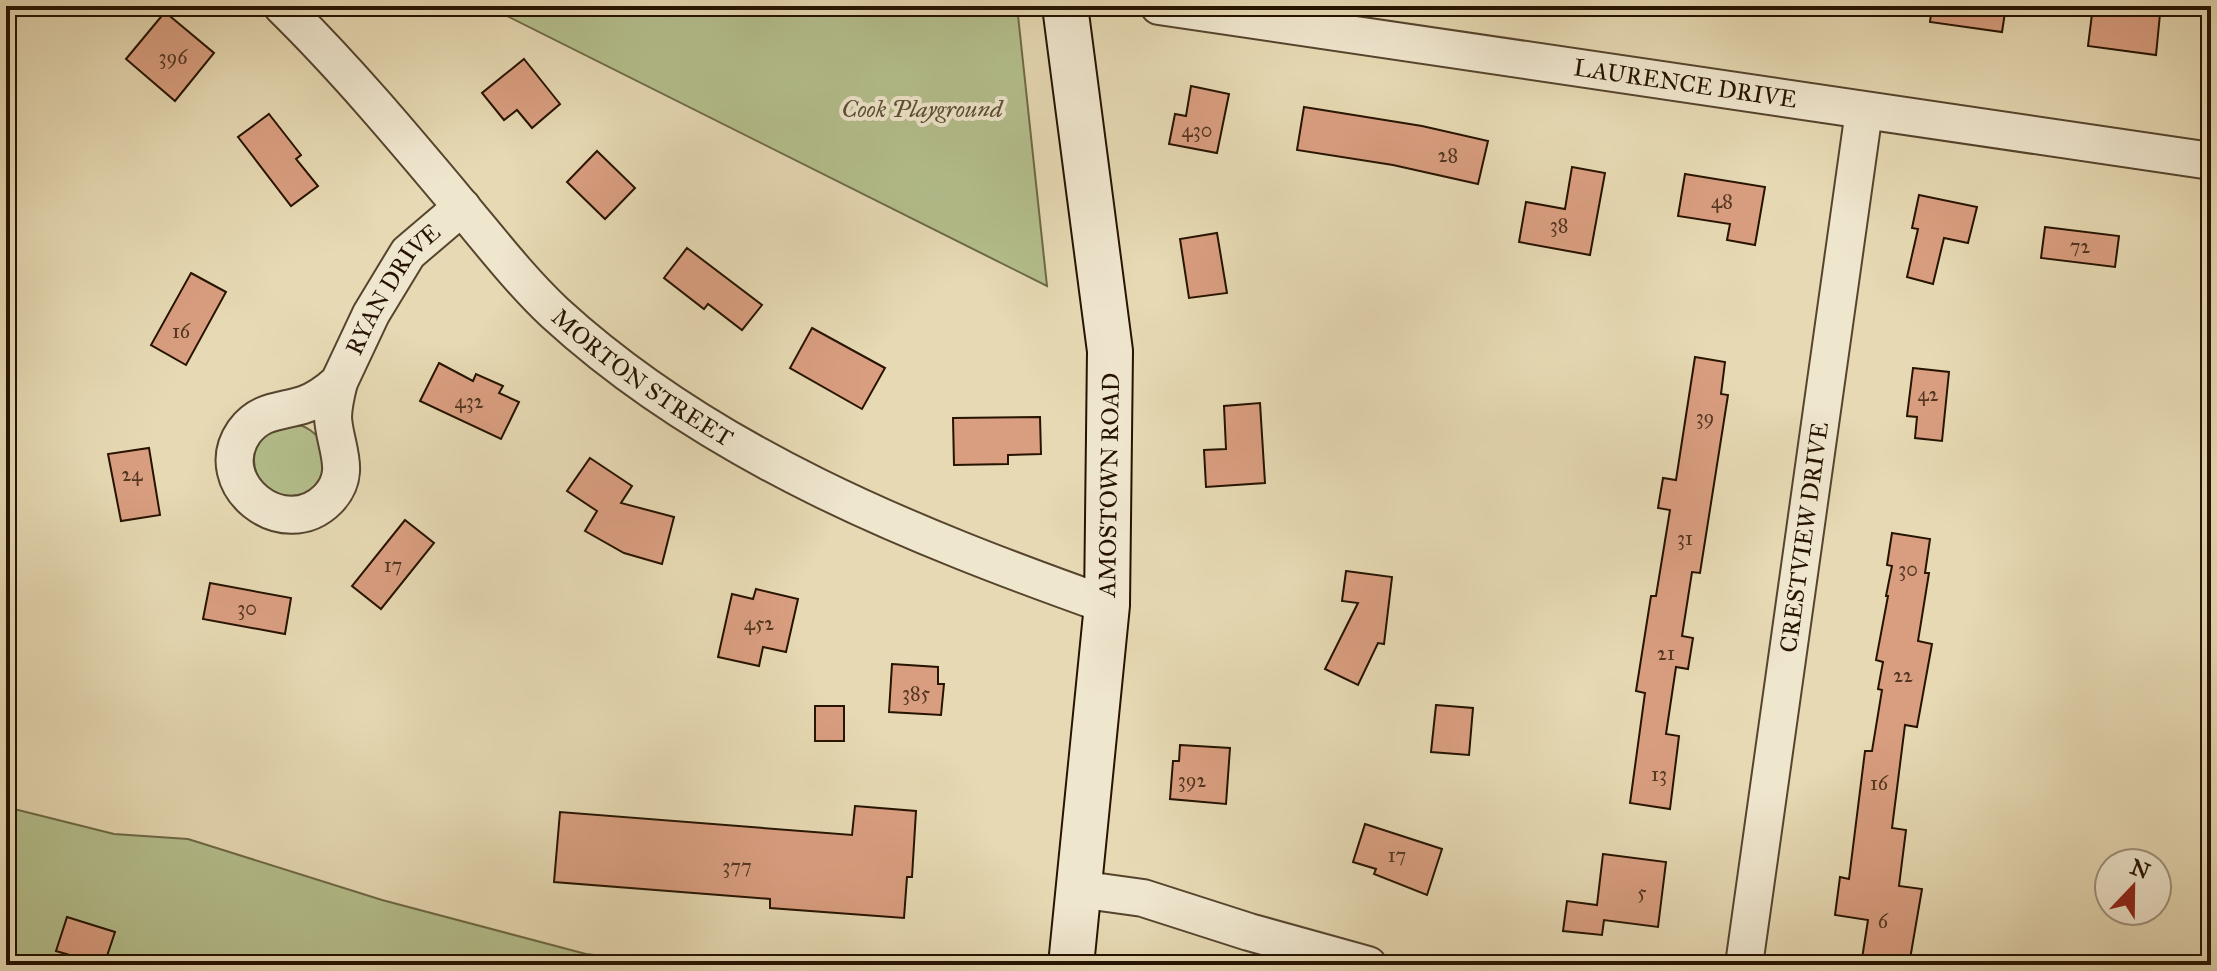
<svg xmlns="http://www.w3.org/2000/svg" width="2217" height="971" viewBox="0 0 2217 971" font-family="'IM FELL Great Primer',serif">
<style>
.green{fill:#b4bf8d;stroke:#6d6946;stroke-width:2}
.building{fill:#d99e80;stroke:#261300;stroke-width:2}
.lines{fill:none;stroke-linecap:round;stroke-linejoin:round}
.street-casing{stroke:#56442d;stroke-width:40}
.secondary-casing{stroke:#261300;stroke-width:48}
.street{stroke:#efe6ce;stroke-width:36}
.secondary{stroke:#efe6ce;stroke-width:44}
.labels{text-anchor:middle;stroke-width:8;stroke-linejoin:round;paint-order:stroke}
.number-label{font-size:20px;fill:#533620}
.street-label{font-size:24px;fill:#261300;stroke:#efe6ce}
.park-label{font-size:24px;font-style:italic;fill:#584f31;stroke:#efe6ce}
</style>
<rect width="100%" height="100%" fill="#e6d9b3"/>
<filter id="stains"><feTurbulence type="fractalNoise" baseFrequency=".0025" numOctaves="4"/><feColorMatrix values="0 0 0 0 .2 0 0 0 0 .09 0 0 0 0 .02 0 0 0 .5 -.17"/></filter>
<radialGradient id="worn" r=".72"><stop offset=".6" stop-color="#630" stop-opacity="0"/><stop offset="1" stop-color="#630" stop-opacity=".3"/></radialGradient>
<!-- green -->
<g class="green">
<polygon points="487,6 1017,6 1047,286"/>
<circle cx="290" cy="460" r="36"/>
<polygon points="6,807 114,834 188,839 382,900 586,954 679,965 6,965"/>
</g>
<!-- building -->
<g class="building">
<polygon points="1932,6 2006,6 2002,32 1930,22"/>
<polygon points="2093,6 2160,14 2156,55 2088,46"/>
<polygon points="165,12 214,53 175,101 126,59"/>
<polygon points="524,59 560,104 532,128 517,110 504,120 482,93"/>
<polygon points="1191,86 1229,94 1217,153 1169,144 1175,114 1186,116"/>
<polygon points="1304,107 1422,126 1488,141 1478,184 1393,165 1297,150"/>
<polygon points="269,114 301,155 296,159 318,186 291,206 238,137"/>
<polygon points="597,151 635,188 605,219 567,182"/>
<polygon points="1572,167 1605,173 1590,255 1519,242 1526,202 1565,209"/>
<polygon points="1685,174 1765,187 1755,245 1727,240 1730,224 1678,216"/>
<polygon points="1919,195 1977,207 1968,243 1944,238 1933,284 1907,277 1918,229 1912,228"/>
<polygon points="2045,227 2119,236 2115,267 2041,258"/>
<polygon points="1217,233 1227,293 1189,298 1180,239"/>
<polygon points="687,248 762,305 742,330 708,304 704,309 664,278"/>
<polygon points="191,273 226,292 186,365 151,345"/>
<polygon points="812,328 885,368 862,409 790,368"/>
<polygon points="1695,357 1725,362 1721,394 1728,395 1700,573 1692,572 1682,636 1693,638 1688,669 1676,667 1666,734 1679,736 1670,809 1630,803 1645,693 1636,691 1651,596 1656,596 1670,510 1658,508 1663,478 1676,480"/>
<polygon points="439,363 473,381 476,374 503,386 499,393 519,402 501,439 420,401"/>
<polygon points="1913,368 1949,372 1942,441 1915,438 1917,417 1907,416"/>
<polygon points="1260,403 1265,483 1206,487 1204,450 1226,449 1224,406"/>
<polygon points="1040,417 1041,454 1008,455 1008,464 954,465 953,418"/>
<polygon points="149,448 160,515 121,521 108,454"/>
<polygon points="590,458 632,486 621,503 674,517 662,564 624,553 585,531 597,511 567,491"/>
<polygon points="405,520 434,543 381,609 352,586"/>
<polygon points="1892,533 1930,539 1925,573 1929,573 1918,641 1932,644 1917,727 1905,725 1892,828 1906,830 1899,886 1922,889 1909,965 1861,965 1868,920 1835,915 1840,877 1849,879 1865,751 1872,751 1882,690 1878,689 1883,662 1876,660 1888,596 1886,596 1892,566 1887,565"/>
<polygon points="1346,571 1392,577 1384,644 1378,643 1358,685 1325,669 1358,603 1342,601"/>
<polygon points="210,583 291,598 285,634 203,619"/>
<polygon points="756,589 798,599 786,652 763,647 759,666 718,657 732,594 753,599"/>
<polygon points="892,664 938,667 938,684 944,684 941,715 889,712"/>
<polygon points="1436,705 1473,708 1469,755 1431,752"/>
<rect x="815" y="706" width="29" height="35"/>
<polygon points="1180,745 1230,748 1226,804 1170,799 1173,761 1179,761"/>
<polygon points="855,806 916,811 912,877 907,877 904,918 770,908 770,899 554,882 560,812 852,835"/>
<polygon points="1365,824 1442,849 1427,895 1374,874 1376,869 1353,862"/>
<polygon points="1603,854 1666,862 1658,927 1604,920 1602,935 1563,931 1567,901 1597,905"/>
<polygon points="67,917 115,932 104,965 56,951"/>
</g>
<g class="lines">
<defs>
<g id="street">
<path id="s1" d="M282,6C345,68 402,136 459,204C490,241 520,280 555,313C710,455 913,536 1107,605"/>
<path id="s2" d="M1159,6L2211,161"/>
<path d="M339,382C336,394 333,406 333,418C335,448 353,473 328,499C284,544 208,484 244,432C260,410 280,412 303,405C318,400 328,392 339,382Z"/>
<path id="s3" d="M339,382L371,314L408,253L462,207"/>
<polyline points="1078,889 1143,898 1249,932 1368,965"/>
<path id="s4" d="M1744,965L1864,111"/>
</g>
<polyline id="secondary" points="1065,6 1110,351 1107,605 1071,965"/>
</defs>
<!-- street casing -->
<use href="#street" class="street-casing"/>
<!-- secondary casing -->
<use href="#secondary" class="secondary-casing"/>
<!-- street -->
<use href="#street" class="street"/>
<!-- secondary -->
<use href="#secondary" class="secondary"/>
</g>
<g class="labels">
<!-- number labels -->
<g class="number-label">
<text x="173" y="64">396</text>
<text x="1197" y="137">430</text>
<text x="1448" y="162">28</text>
<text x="1722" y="208">48</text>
<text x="1559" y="232">38</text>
<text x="2080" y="253">72</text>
<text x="181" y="338">16</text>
<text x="1928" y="401">42</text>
<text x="469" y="408">432</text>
<text x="1705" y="424">39</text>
<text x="132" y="481">24</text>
<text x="1685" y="545">31</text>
<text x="393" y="572">17</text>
<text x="1908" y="576">30</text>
<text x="247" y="615">30</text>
<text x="759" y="630">452</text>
<text x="1666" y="660">21</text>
<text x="1903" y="682">22</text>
<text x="916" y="700">385</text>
<text x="1659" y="781">13</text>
<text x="1192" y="787">392</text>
<text x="1879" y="790">16</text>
<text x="1397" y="862">17</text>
<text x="737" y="873">377</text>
<text x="1642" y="899">5</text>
<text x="1883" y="928">6</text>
</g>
<!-- street labels -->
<g class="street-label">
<text dy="8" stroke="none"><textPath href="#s2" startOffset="532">LAURENCE DRIVE</textPath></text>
<text dy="8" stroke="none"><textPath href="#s3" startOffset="108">RYAN DRIVE</textPath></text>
<text dy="8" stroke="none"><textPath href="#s1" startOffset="520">MORTON STREET</textPath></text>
<text transform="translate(1109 485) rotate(-89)" y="8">AMOSTOWN ROAD</text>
<text dy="8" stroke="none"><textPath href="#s4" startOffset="432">CRESTVIEW DRIVE</textPath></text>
</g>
<!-- park labels -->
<g class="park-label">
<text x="922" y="117">Cook Playground</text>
</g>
</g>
<!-- margin -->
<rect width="2217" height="971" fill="none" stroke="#e6d9b3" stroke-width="32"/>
<rect x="8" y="8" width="2201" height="955" fill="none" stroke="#261300" stroke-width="4"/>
<rect x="16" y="16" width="2185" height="939" fill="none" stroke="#261300" stroke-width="2"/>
<!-- north arrow -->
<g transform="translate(2133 887) rotate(22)"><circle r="38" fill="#efe6ce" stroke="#9f927c" stroke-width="2"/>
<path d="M0-6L14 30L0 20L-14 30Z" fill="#8f2418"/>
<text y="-12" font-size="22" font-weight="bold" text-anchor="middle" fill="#261300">N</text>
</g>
<rect width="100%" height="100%" filter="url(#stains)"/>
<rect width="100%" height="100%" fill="url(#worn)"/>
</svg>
